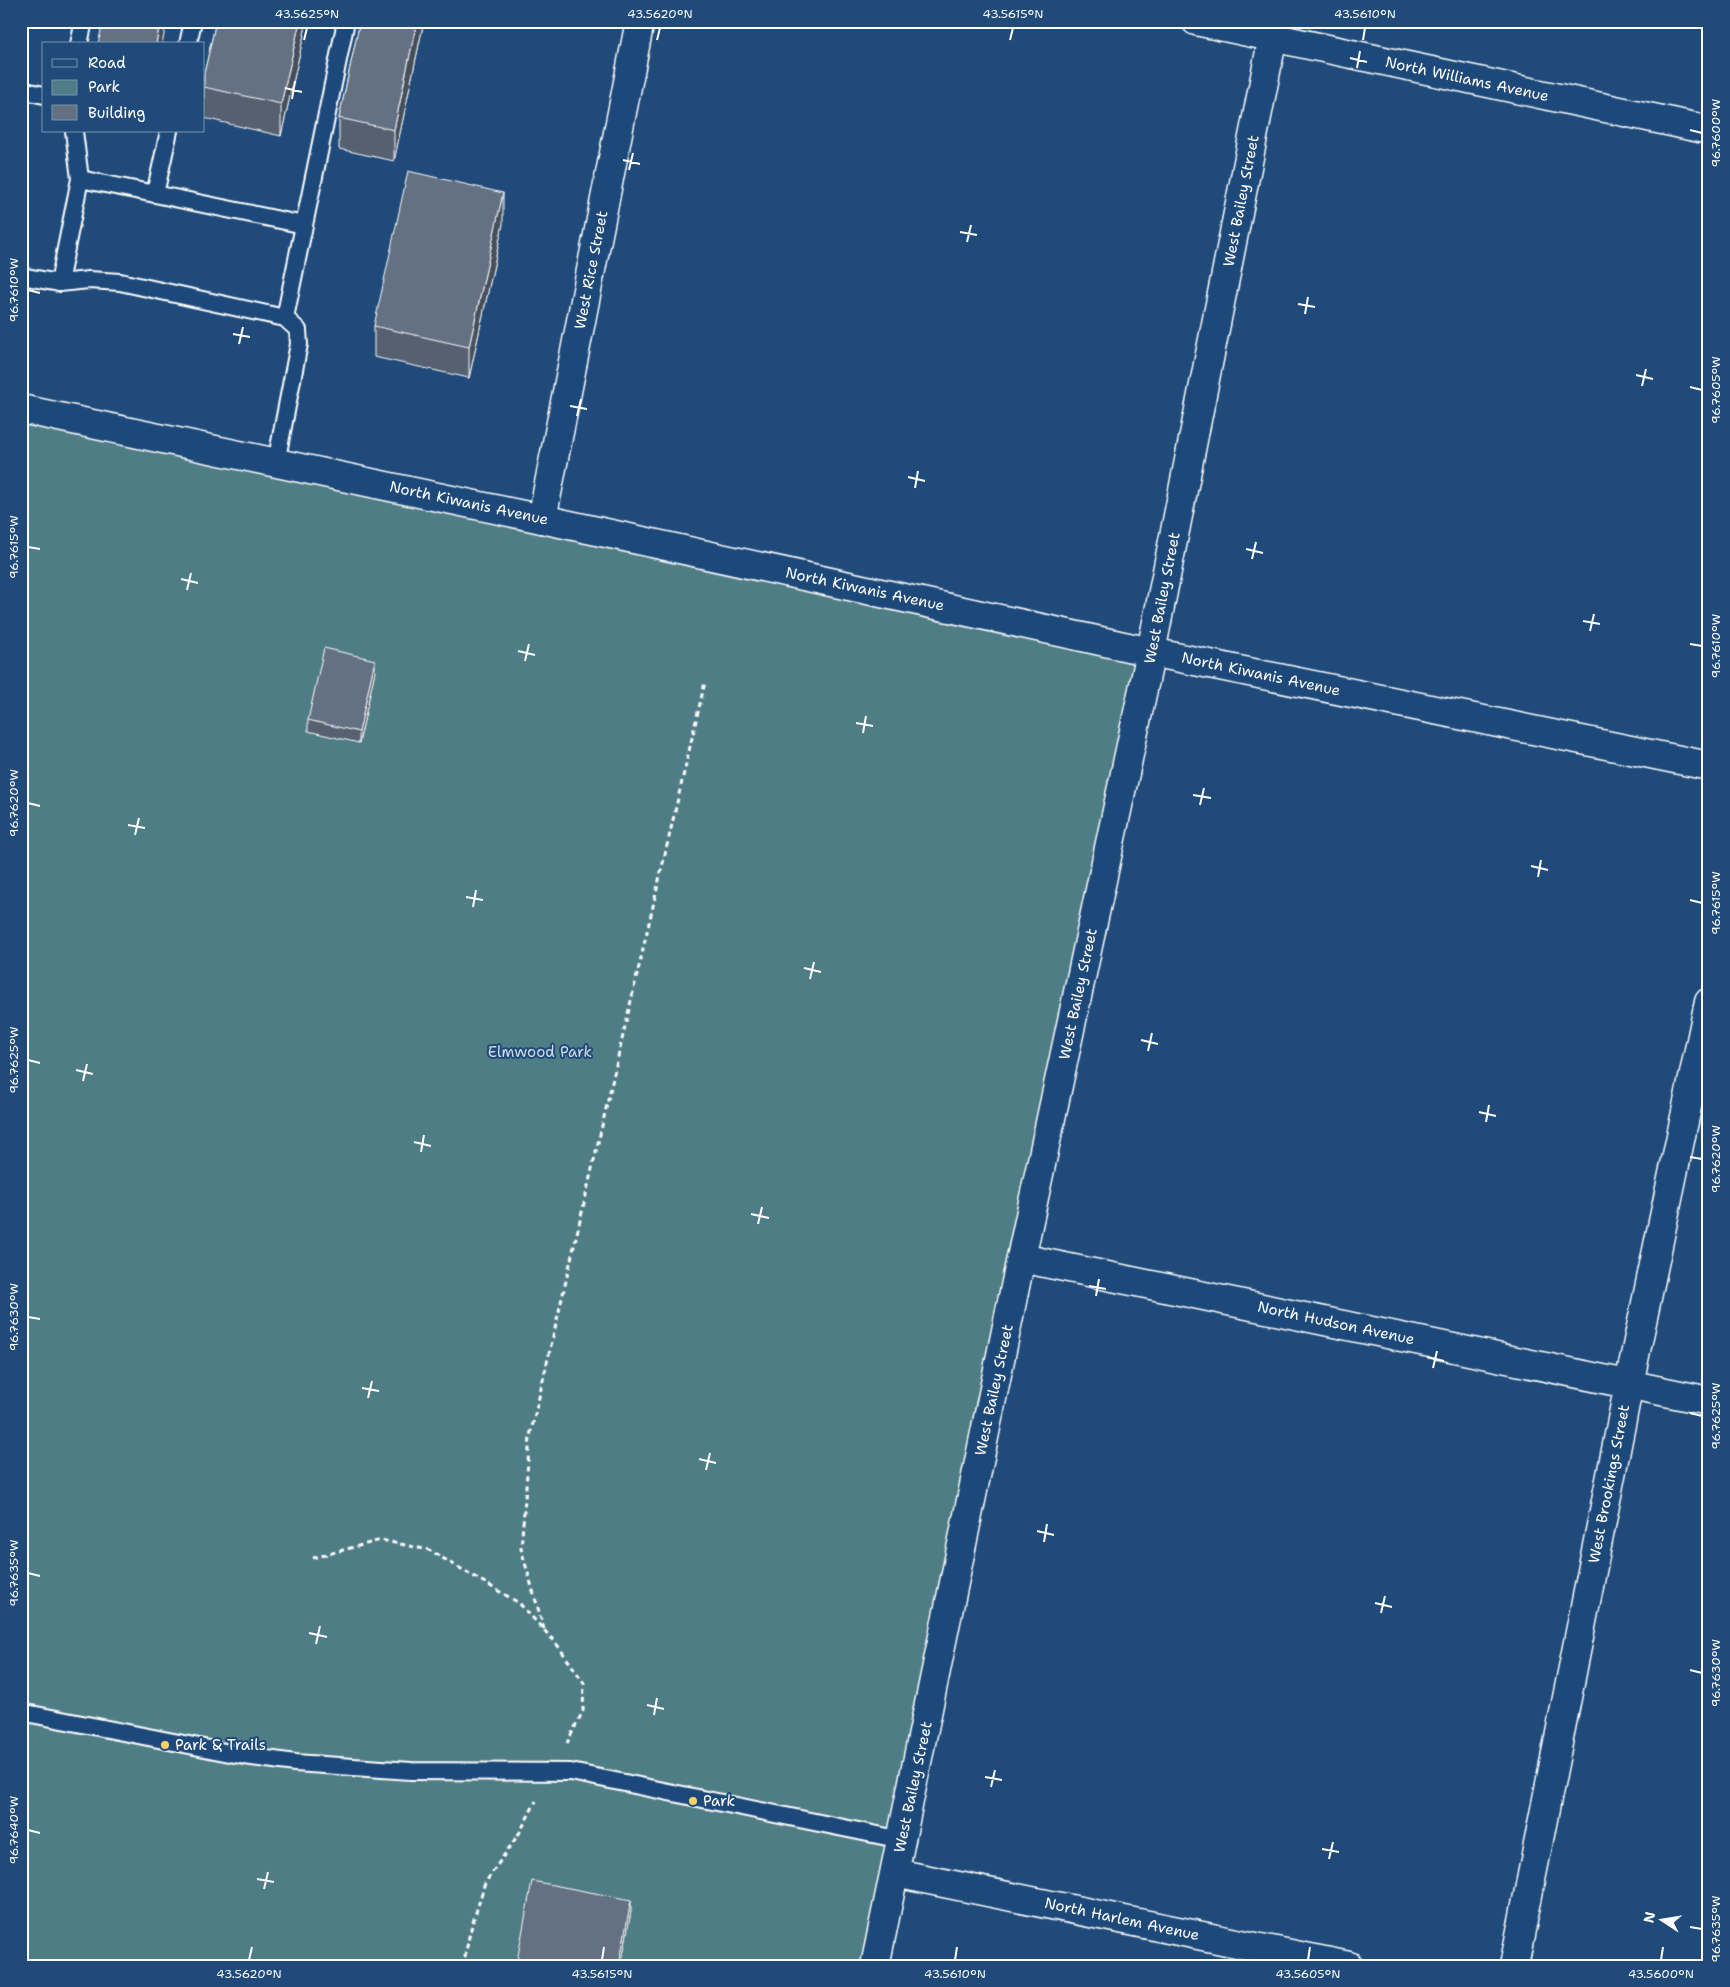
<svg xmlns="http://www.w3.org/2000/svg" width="1730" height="1987" viewBox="0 0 1730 1987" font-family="'Shantell Sans',sans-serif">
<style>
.green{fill:#507d85;stroke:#a8bec2}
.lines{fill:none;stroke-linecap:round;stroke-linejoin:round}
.service-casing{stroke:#fff;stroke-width:20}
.minor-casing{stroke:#fff;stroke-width:31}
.secondary-casing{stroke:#fff;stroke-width:31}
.path{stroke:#fff;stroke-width:3;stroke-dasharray:5 4;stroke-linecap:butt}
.service{stroke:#1f4a7a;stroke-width:16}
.minor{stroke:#1f4a7a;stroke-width:28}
.secondary{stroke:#1f4a7a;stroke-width:28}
.wall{fill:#556170;stroke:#fff}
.shaded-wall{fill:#454f5b;stroke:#fff}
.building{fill:#637182;stroke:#fff}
.ticks{fill:none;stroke:#fff;stroke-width:2}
.poi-dot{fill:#ffd166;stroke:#1f4a7a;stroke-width:2}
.labels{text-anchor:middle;stroke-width:4;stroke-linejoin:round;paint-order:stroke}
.street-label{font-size:15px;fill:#fff;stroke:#1f4a7a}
.park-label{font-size:15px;fill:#d3dee0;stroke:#1f4a7a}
.poi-label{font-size:15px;fill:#fff;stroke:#1f4a7a;text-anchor:start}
.neatline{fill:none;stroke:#fff;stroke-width:2}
.ticks-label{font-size:12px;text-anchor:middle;fill:#fff}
</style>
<rect width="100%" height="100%" fill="#1f4a7a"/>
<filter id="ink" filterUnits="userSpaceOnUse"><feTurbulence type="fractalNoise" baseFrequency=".02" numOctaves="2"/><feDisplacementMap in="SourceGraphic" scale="10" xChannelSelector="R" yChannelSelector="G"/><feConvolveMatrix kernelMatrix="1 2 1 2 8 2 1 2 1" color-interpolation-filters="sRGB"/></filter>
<g filter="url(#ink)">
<!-- green -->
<polygon class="green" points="21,410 1151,652 881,1966 21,1966"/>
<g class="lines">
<defs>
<g id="service">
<polyline points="79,44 84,21"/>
<polyline points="188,44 193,21"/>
<polyline points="21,90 44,95"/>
<polyline points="169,131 155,194 304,225"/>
<polyline points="80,179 155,194"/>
<polyline points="21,276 59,283 89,280 120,282 285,318 298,330 299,344 276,463"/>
<polyline points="59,283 80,179 74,131"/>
<polyline points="285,318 346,21"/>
<polyline points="21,1712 245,1756 295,1763 411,1771 571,1772 902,1840"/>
</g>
<g id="minor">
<polyline points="1196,21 1709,130"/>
<polyline points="542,519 640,21"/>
<polyline points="1021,1258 1709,1401"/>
<polyline points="895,1873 1349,1966"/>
<polyline points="875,1966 1021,1258 1151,652 1276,21"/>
<polyline points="1514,1966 1629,1384 1709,1002"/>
</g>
<polyline id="secondary" points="21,409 542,519 1151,652 1709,766"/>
</defs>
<!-- service casing -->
<use href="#service" class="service-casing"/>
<!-- minor casing -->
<use href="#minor" class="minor-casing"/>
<!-- secondary casing -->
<use href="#secondary" class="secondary-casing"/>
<!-- path -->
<g class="path">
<polyline points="313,1558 381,1540 429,1550 519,1603 556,1643 584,1683 583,1711 567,1743"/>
<polyline points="544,1629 521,1549 530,1436 705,682"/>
<polyline points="463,1966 470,1932 485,1883 520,1832 536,1801"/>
</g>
<!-- service -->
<use href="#service" class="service"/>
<!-- minor -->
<use href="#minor" class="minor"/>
<!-- secondary -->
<use href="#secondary" class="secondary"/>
</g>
<!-- wall -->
<g class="wall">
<polygon points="216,21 307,21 281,136 204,118 204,74"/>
<polygon points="360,21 424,21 394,161 339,149 339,118"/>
<polygon points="503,224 469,378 374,357 374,326"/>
<polygon points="375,671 359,743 308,731 308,720"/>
<polygon points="631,1911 621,1966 517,1966 517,1961"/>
</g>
<!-- shaded-wall -->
<g class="shaded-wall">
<polygon points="160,21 167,21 162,44 156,44"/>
<polygon points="300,21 307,21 281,136 281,104"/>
<polygon points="417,21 424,21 394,161 394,130"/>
<polygon points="503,193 503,224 469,378 469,347"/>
<polygon points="375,660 375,671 359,743 359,732"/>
<polygon points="631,1900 631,1911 621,1966 619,1966"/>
</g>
<!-- building -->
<g class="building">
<polygon points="103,21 160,21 156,44 98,44"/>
<polygon points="216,21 300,21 281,104 204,87 204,74"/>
<polygon points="360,21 417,21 394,130 339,118"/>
<polygon points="408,171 503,193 469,347 374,326"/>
<polygon points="324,648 375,660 359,732 308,720"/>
<polygon points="532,1881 631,1900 619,1966 543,1966 517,1961"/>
</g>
</g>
<!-- ticks -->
<path class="ticks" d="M304,40L307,28M657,40L660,28M1010,40L1013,28M1363,40L1365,28M1350,58L1367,62M1357,68L1360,51M285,88L302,92M292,99L295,81M1690,130L1702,133M623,160L640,164M629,170L633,153M960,232L977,235M967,242L971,225M28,290L40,293M1298,304L1315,307M1305,314L1308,297M233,334L250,337M239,344L243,327M1636,375L1653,379M1642,386L1646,369M1690,387L1702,390M570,406L587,409M577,416L581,399M908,477L925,481M915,488L918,471M28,547L40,549M1246,549L1263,553M1252,559L1256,542M181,579L198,583M187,590L191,573M1583,621L1600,624M1590,631L1594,614M1690,644L1702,646M518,651L535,655M525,661L529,644M856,723L873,726M863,733L866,716M1193,795L1211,798M28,803L40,806M1200,805L1204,788M128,825L145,828M135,835L139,818M1531,866L1548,870M1538,877L1541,860M466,897L483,900M1690,900L1702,903M473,907L476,890M804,968L821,972M810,979L814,962M1141,1040L1158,1044M1148,1051L1152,1033M28,1060L40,1063M76,1070L93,1074M83,1081L87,1064M1479,1112L1496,1116M1486,1122L1489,1105M414,1142L431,1146M421,1152L424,1135M1690,1157L1702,1159M751,1214L769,1218M758,1224L762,1207M1089,1286L1106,1289M1096,1296L1099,1279M28,1317L40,1319M1427,1357L1444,1361M1433,1368L1437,1351M362,1388L379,1391M368,1398L372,1381M1690,1413L1702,1416M699,1459L716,1463M706,1470L710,1453M1037,1531L1054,1535M1044,1542L1047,1524M28,1573L40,1576M1375,1603L1392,1607M1381,1613L1385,1596M309,1633L327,1637M316,1644L320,1626M1690,1670L1702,1673M647,1705L664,1709M654,1715L657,1698M985,1777L1002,1780M991,1787L995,1770M28,1830L40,1833M1322,1849L1339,1852M1329,1859L1333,1842M257,1879L274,1882M264,1889L268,1872M1690,1927L1702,1929M249,1960L252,1947M602,1960L604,1947M955,1960L957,1947M1308,1960L1310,1947M1661,1960L1663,1947"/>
<!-- markers -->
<g class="poi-dot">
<circle cx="165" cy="1745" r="5"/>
<circle cx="693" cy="1801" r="5"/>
</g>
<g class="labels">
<!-- street labels -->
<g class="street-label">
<text transform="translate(1467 79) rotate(12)" y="5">North Williams Avenue</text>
<text transform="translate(1241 201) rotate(-79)" y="5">West Bailey Street</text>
<text transform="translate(591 270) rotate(-79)" y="5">West Rice Street</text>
<text transform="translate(469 503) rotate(12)" y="5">North Kiwanis Avenue</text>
<text transform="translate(865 589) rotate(12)" y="5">North Kiwanis Avenue</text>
<text transform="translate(1162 598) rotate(-79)" y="5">West Bailey Street</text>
<text transform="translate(1261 674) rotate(12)" y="5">North Kiwanis Avenue</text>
<text transform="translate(1078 994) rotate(-78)" y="5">West Bailey Street</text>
<text transform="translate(1336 1323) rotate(12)" y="5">North Hudson Avenue</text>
<text transform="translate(994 1390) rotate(-78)" y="5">West Bailey Street</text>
<text transform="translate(1609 1484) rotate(-79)" y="5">West Brookings Street</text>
<text transform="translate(913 1787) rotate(-78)" y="5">West Bailey Street</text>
<text transform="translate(1122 1919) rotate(12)" y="5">North Harlem Avenue</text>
</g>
<!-- park labels -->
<g class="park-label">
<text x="540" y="1057">Elmwood Park</text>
</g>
<!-- poi labels -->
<g class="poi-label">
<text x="175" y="1750">Park &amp; Trails</text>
<text x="703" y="1806">Park</text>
</g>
</g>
<!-- margin -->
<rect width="1730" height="1987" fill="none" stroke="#1f4a7a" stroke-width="55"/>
<!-- legend -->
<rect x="42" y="42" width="162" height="90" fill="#1f4a7a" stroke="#7992af"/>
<rect x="52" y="59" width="25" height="8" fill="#1f4a7a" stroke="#7992af"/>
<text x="88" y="68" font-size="15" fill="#ffffff">Road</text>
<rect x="52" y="80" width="25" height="15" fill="#507d85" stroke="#7992af"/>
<text x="88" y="92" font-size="15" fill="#ffffff">Park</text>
<rect x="52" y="105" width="25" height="15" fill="#637182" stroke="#7992af"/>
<text x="88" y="118" font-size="15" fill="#ffffff">Building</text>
<!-- north arrow -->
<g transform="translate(1662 1920) rotate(282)" stroke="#1f4a7a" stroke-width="4" paint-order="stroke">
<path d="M0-4L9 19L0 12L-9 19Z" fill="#ffffff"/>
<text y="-8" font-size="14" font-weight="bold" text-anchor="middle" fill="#ffffff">N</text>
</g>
<rect x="28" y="28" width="1674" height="1932" class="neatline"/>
<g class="ticks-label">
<text x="307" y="18">43.5625°N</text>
<text x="660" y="18">43.5620°N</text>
<text x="1013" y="18">43.5615°N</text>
<text x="1365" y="18">43.5610°N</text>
<text transform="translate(1716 133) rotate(-90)" y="4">96.7600°W</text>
<text transform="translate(14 290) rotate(-90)" y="4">96.7610°W</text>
<text transform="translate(1716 390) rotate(-90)" y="4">96.7605°W</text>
<text transform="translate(14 547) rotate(-90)" y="4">96.7615°W</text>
<text transform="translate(1716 646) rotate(-90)" y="4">96.7610°W</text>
<text transform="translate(14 803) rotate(-90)" y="4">96.7620°W</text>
<text transform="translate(1716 903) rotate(-90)" y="4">96.7615°W</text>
<text transform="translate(14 1060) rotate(-90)" y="4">96.7625°W</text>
<text transform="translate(1716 1159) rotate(-90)" y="4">96.7620°W</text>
<text transform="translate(14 1317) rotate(-90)" y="4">96.7630°W</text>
<text transform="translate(1716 1416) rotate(-90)" y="4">96.7625°W</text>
<text transform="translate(14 1573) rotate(-90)" y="4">96.7635°W</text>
<text transform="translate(1716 1673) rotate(-90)" y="4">96.7630°W</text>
<text transform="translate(14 1830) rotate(-90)" y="4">96.7640°W</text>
<text transform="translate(1716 1929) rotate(-90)" y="4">96.7635°W</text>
<text x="249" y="1978">43.5620°N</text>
<text x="602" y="1978">43.5615°N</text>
<text x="955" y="1978">43.5610°N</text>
<text x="1308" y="1978">43.5605°N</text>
<text x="1661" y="1978">43.5600°N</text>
</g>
</svg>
